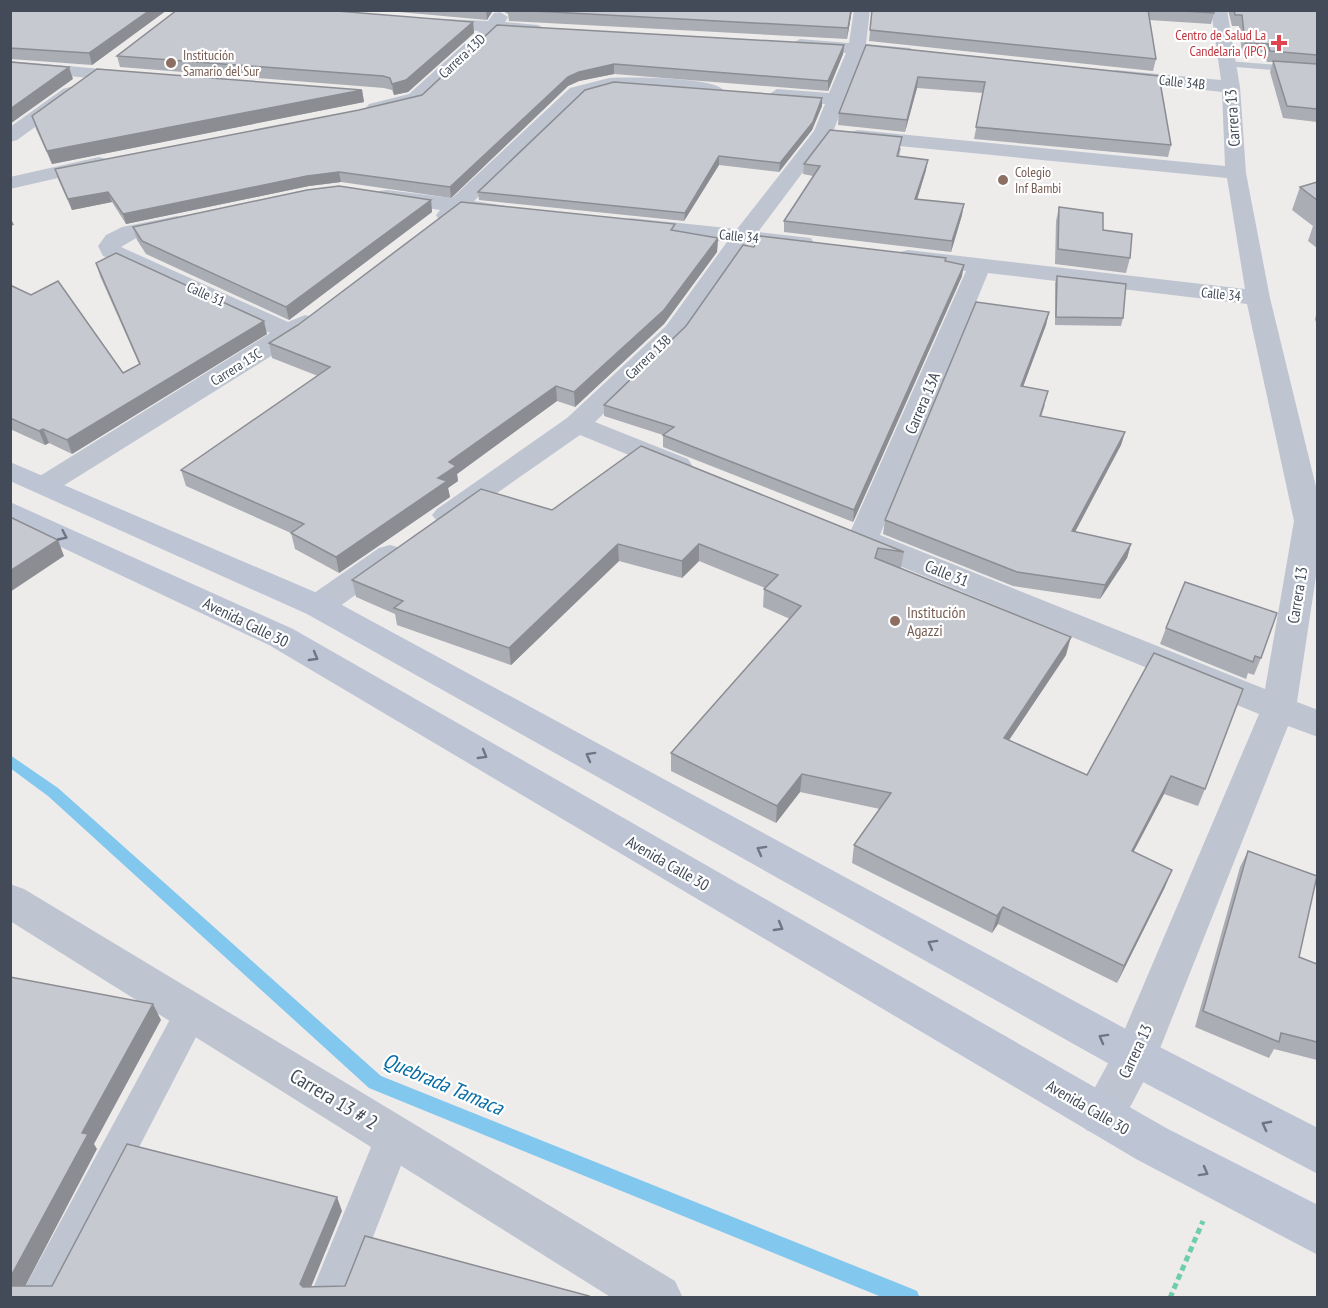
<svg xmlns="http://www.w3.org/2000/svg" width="1328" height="1308" viewBox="0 0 1328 1308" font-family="'PT Sans Narrow',sans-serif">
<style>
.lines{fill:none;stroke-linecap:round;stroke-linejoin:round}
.stream{fill:#82c7ed;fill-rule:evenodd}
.path{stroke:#6ecdac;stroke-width:5;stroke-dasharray:6 4;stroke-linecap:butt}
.service{fill:#bec5d1;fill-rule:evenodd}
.pedestrian{fill:#bec5d1;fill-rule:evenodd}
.minor{fill:#bec5d1;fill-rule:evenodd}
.secondary{fill:#bdc5d5;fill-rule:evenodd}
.wall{fill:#abadb4}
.shaded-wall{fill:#8b8d92}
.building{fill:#c7c9d1;stroke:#8b8d92;stroke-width:1.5}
.oneway{stroke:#6e7684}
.health-dot{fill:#e0444e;stroke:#fff;stroke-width:2}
.education-dot{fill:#8d6e63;stroke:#fff;stroke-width:2}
.labels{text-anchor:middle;stroke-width:4.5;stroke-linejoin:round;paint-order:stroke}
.far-health-label{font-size:14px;fill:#be3a42;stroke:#fff;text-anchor:end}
.far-education-label{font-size:14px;fill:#785e54;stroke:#fff;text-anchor:start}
.far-street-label{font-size:14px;fill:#434b59;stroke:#fff}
.street-label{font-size:16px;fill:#434b59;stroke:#fff}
.education-label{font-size:16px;fill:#785e54;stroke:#fff;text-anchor:start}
.near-street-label{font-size:20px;fill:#434b59;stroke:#fff}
.near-water-label{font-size:21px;font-style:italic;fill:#096ea6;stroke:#fff}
</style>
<rect width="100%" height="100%" fill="#eeebeb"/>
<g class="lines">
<!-- stream -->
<polygon class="stream" points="10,755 58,788 381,1076 910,1288 917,1291 920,1298 884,1298 369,1088 48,796 10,768"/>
<!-- path -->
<polyline class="path" points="1170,1298 1203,1221"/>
<!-- service -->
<polygon class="service" points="1227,61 1318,68 1318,74 1224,66 1224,62"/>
<!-- pedestrian -->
<g class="pedestrian">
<polygon points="192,997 204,1001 209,1012 61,1298 19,1298 180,1001"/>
<polygon points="394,1117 407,1123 413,1135 349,1298 309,1298 381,1123"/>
</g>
<!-- minor -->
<g class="minor">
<polygon points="854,10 870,10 866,44 910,48 919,53 910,58 863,54 833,132 758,232 811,238 814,243 811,248 803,250 749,244 684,336 595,422 688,459 692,465 688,471 678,473 668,471 580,435 457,521 447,524 437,521 432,515 437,509 567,418 666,326 727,242 631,232 623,230 620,225 623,220 631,218 737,229 814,131 825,104 777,101 768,95 777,89 829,93 846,53 800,49 791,44 800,39 849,43"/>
<path d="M1211,10H1227L1240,87L1246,173L1270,298L1318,495V563L1297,702L1318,710V737L1288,726L1157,1056L1118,1130L1102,1136L1086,1130L1080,1115L1118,1045L1259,714L851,546L847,539L966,271L900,262L897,257L900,252L908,250L1245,289L1227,178L858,142L851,140L848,136L851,132L858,130L1225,166L1222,92L1116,80L1107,75L1116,70L1221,80ZM988,273L1247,304L1294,521L1265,689L880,535Z"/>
<polygon points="500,12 508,17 505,22 538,25 547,30 538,35 497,32 423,102 376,114 369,112 366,108 369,104 409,94 479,31 428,27 420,22 422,18 488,21 494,13"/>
<polygon points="10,61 136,72 145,77 136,82 10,71"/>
<path d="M609,78C627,77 714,77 723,90L714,96C671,92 625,81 584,96L474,201L507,206L510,211L507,216L499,218L462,213C454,220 450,222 439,220L436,215L440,210L387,202L379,201L376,196L379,191L387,190L452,198L570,88Z"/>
<polygon points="70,87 79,93 77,97 17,140 10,142 10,127 63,89"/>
<polygon points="99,157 106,159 109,163 106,167 10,189 10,177"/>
<polygon points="177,216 185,218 188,223 185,228 138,237 121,247 288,322 305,315 314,317 317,322 300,338 55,491 45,494 35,491 31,485 35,479 270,333 103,256 98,246 106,235 122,227"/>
<polygon points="390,545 401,548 405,555 401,562 329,614 318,617 307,614 302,606 307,598 379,548"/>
<polygon points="10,884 24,889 675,1281 683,1298 612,1298 10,921"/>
</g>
<!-- secondary -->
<g class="secondary">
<polygon points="10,462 329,598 1150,1042 1318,1128 1318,1174 1120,1070 307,614 10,481"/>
<polygon points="10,502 293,629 1168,1129 1318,1205 1318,1255 1136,1159 269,645 10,523"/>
</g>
</g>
<!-- wall -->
<g class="wall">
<polygon points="10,10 167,10 92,65 10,59"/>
<polygon points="377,10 497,10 492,12 487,20"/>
<polygon points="501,10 852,10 847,39 509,21 508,14"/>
<polygon points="872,10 1213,10 1214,13 1211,24 1149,20 1156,59 1153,71 869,41"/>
<polygon points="1228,10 1317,10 1317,122 1283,118 1270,72 1273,62 1267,62 1265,55 1242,54 1239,26 1232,26"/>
<polygon points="473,22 474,33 408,92 394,95 392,90 384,88 120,67 117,56"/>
<polygon points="497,25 844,45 843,54 828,91 614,74 579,81 568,86 451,198 341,182 309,186 126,224 112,202 72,210 58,179 55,169 359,110 422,95"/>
<polygon points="866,45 1159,76 1171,145 1168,157 974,139 983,93 917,88 905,132 838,125 839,113"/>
<polygon points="362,90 364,102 52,164 36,129 32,116"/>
<polygon points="822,98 822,106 812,130 779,172 719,165 684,221 479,200 478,192"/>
<polygon points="901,148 899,156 926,170 917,199 962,215 951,252 784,232 784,221 813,176 803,174 804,164"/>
<polygon points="1317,182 1317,248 1308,241 1313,226 1292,210 1300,187"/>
<polygon points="431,200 432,212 289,320 146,254 137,240 133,227"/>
<polygon points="1059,207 1103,230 1130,258 1126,273 1055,264 1056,221"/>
<polygon points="675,231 718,238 717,252 664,324 575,407 557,401 457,474 458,481 448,488 450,497 339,573 295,549 291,533 186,486 181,470 318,376 272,358 269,343"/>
<polygon points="754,247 945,261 962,276 853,522 663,447 663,435 604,416 604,405 686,326"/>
<polygon points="96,263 267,334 72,454 49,443 45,445 10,429 10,285 123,373 139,364 100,276"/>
<polygon points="1057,276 1123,318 1121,326 1055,325 1055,283"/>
<polygon points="1049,312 1046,325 1023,387 1045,405 1041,417 1125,432 1121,445 1075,532 1131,544 1127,558 1100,599 1013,586 883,534 885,520"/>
<polygon points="1317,312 1317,326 1315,319"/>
<polygon points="641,446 904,552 901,568 1066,655 1009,740 1087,775 1154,653 1205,789 1198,806 1164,794 1133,852 1165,887 1117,983 998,924 992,933 852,863 854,845 880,809 800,792 776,823 671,771 671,753 790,619 763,607 764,589 765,588 699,561 682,578 619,561 511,665 397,625 395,614 356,597 352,580 552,510"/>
<polygon points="1166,628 1261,658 1254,675 1248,673 1246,679 1160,644"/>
<polygon points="1248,851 1299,957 1317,964 1317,1060 1274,1049 1269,1058 1195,1027 1240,867"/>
</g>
<!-- shaded-wall -->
<g class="shaded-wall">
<polygon points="150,10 167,10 92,65 89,53"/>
<polygon points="486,10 497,10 492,12 487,20"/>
<polygon points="851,10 852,10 847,39 848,28"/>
<polygon points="473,22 474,33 408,92 394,95 392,84"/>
<polygon points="844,45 843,54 828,91 828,81"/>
<polygon points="614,64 614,74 579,81 568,86 451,198 450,187 568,77 579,72"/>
<polygon points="69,67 73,79 10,124 10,109"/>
<polygon points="918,77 917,88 905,132 907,120"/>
<polygon points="362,90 364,102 52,164 47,151"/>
<polygon points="822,98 822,106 812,130 779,172 780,163"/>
<polygon points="719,156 719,165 684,221 685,213"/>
<polygon points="928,160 926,170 914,210 915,199"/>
<polygon points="339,172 341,182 309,186 126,224 123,214 307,176"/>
<polygon points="108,192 112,202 72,210 68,199"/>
<polygon points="431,200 432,212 289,320 286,307"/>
<polygon points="964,204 962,215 951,252 952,241"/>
<polygon points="10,217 14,225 10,226"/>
<polygon points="718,238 717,252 664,324 575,407 574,392"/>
<polygon points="964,265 962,276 853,522 854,510"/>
<polygon points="1049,312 1046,325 1018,400 1021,386"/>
<polygon points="264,321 267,334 72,454 67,440"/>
<polygon points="556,386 557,401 457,474 458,481 448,488 450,497 339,573 336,557 438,478 449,462"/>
<polygon points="43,429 49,443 45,445 39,431"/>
<polygon points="1125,432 1121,445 1068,545 1072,531"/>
<polygon points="58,540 64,556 10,592 10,571"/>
<polygon points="618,544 619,561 511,665 509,648"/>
<polygon points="699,544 699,561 682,578 682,561"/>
<polygon points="1131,544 1127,558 1100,599 1105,585"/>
<polygon points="1071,637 1066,655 999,755 1004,738"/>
<polygon points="802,774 800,792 776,823 777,806"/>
<polygon points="1171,776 1164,794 1125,868 1132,851"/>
<polygon points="1172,870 1165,887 1117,983 1124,966"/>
<polygon points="1003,907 998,924 992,933 997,916"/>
<polygon points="153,1004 161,1020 94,1144 97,1149 19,1298 10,1292 10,1278 82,1133"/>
<polygon points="337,1197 342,1211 307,1297 300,1284"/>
</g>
<!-- building -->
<g class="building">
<polygon points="10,10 150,10 89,53 10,48"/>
<polygon points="177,10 324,10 473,22 406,80 392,84 390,78 383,76 117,56"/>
<polygon points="515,10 851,10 848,28"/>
<polygon points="872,10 1148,10 1156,59 870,30"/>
<polygon points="1168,10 1213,10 1214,13"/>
<polygon points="1234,10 1317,10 1317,55 1270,51 1268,44 1245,43 1242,15 1235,15"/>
<polygon points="497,25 844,45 828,81 614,64 579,72 568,77 450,187 339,172 307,176 123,214 108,192 68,199 55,169 359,110 422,95"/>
<polygon points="866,45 1159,76 1171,145 976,127 985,82 918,77 907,120 839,113"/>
<polygon points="1273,61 1317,64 1317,109 1287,106"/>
<polygon points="10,62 69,67 10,109"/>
<polygon points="97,69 362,90 47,151 32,116"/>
<polygon points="614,82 822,98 813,122 780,163 719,156 685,213 478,192 585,90"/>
<polygon points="830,130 902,137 897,156 928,160 915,199 964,204 952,241 784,221 820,166 804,164"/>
<polygon points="1317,182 1317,200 1300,187"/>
<polygon points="339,186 431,200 286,307 142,241 133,227 307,190"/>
<polygon points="461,202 675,224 671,230 718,238 664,310 574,392 556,386 449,462 456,466 438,478 447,481 336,557 291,533 304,524 181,470 330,367 269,343 298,325"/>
<polygon points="1059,207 1103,213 1103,230 1132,234 1130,258 1058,249"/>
<polygon points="760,236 946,258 945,261 964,265 854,510 663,435 674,427 604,405 686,326 743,245 754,247"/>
<polygon points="116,253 264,321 67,440 43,429 39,431 10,418 10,285 31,295 58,281 123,373 140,364 96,263"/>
<polygon points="1057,276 1126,284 1123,318 1056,317"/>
<polygon points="976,302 1049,312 1021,386 1048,391 1040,416 1125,432 1072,531 1131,544 1105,585 1017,572 885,520"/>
<polygon points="641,446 904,552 878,548 875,558 1071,637 1004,738 1087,775 1154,653 1243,689 1205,789 1171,776 1132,851 1172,870 1124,966 1003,907 997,916 854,845 891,793 802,774 777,806 671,753 801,606 764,589 778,575 699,544 682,561 618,544 509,648 394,608 403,601 352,580 481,489 552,510"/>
<polygon points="10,517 58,540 10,571"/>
<polygon points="1185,582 1277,613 1261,658 1255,656 1253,662 1166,628"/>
<polygon points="1248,851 1317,876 1299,957 1317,964 1317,1042 1281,1033 1279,1042 1203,1011"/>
<polygon points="10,977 153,1004 82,1133 88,1134 10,1278"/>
<polygon points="127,1144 337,1197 300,1284 303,1287 345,1286 365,1236 589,1296 588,1298 10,1298 10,1286 52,1286"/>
</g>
<!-- one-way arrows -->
<defs><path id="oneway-chevron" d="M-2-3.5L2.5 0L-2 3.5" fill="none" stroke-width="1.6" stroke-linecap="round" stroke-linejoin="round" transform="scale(1.5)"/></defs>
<g class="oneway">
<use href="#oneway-chevron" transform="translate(63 536) rotate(25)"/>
<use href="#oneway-chevron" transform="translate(314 657) rotate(30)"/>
<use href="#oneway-chevron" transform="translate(483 755) rotate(30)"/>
<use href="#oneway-chevron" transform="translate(590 756) rotate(-151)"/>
<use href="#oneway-chevron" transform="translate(761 850) rotate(-151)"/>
<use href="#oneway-chevron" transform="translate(779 927) rotate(30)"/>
<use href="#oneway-chevron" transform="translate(932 944) rotate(-151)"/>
<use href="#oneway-chevron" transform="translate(1103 1038) rotate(-151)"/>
<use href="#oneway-chevron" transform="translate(1266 1125) rotate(-152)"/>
<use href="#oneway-chevron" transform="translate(1204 1172) rotate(29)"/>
</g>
<!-- markers -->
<path class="health-dot" d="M1276 34h6v6h6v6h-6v6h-6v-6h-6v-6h6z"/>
<g class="education-dot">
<circle cx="171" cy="63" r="6"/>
<circle cx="1003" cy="180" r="6"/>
<circle cx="895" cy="621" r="6"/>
</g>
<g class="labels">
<!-- far-health labels -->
<g class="far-health-label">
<text x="1266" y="40">Centro de Salud La<tspan x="1266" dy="16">Candelaria (IPC)</tspan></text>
</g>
<!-- far-education labels -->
<g class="far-education-label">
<text x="183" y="60">Institución<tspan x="183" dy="16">Samario del Sur</tspan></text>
<text x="1015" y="177">Colegio<tspan x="1015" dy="16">Inf Bambi</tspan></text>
</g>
<!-- far-street labels -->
<g class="far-street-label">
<text transform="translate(462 56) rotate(-43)" y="5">Carrera 13D</text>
<text transform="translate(1182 82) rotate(6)" y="5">Calle 34B</text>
<text transform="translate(739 236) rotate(6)" y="5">Calle 34</text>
<text transform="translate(206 294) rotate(24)" y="5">Calle 31</text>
<text transform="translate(1221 294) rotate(6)" y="5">Calle 34</text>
<text transform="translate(648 357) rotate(-44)" y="5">Carrera 13B</text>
<text transform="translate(236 367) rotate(-32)" y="5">Carrera 13C</text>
</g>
<!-- street labels -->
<g class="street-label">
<text transform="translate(1232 118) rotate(-94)" y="6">Carrera 13</text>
<text transform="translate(922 403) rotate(-67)" y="6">Carrera 13A</text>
<text transform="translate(947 573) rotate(22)" y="6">Calle 31</text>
<text transform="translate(1297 595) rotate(-81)" y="6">Carrera 13</text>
<text transform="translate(246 622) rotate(26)" y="6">Avenida Calle 30</text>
<text transform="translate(668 863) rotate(30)" y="6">Avenida Calle 30</text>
<text transform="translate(1135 1051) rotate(-65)" y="6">Carrera 13</text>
<text transform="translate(1088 1107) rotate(30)" y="6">Avenida Calle 30</text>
</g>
<!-- education labels -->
<g class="education-label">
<text x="907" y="618">Institución<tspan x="907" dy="18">Agazzi</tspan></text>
</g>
<!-- near-street labels -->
<g class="near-street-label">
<text transform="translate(334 1099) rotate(31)" y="7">Carrera 13 # 2</text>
</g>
<!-- near-water labels -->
<g class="near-water-label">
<text transform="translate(443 1084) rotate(23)" y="7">Quebrada Tamaca</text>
</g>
</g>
<!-- border -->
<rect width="1328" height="1308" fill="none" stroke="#434b59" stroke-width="24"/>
</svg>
